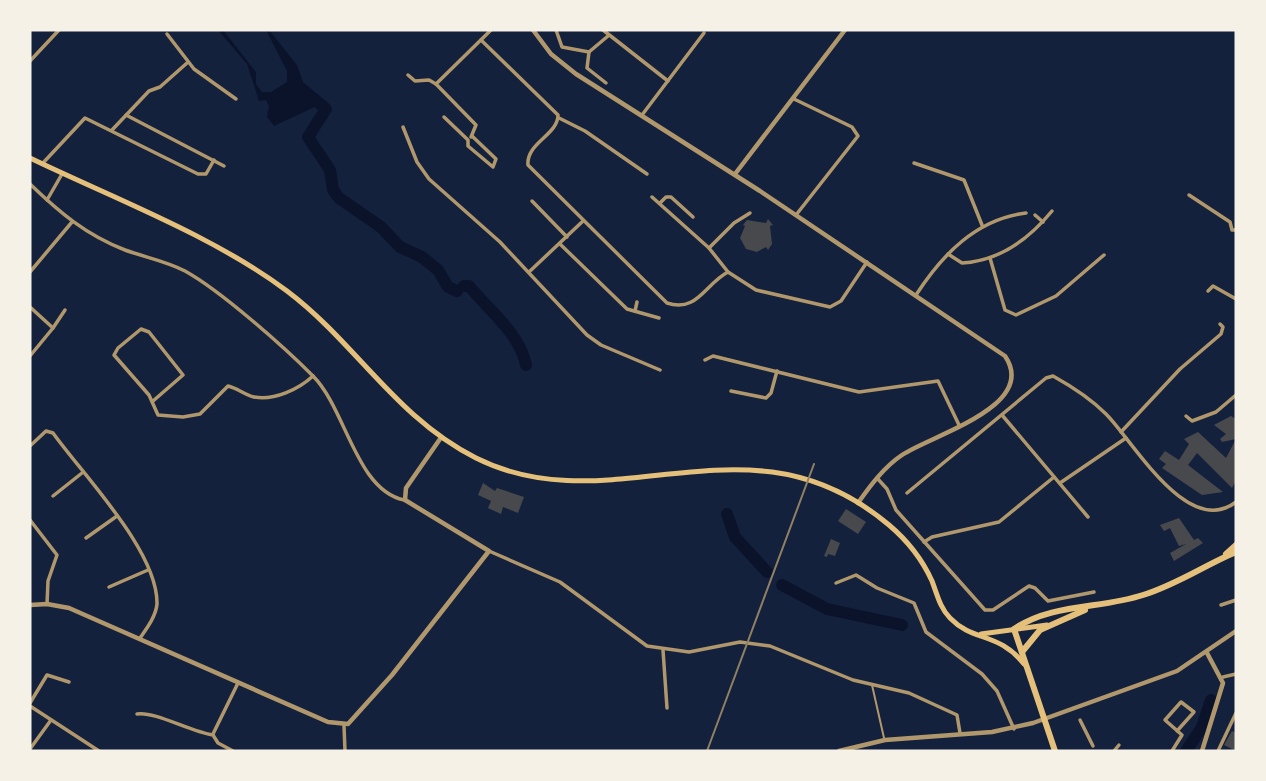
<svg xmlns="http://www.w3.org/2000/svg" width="1266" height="781" viewBox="0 0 1266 781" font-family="'Titillium Web',sans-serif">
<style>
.water{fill:#0b132b}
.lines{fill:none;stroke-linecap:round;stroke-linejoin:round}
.river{stroke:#0b132b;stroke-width:12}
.building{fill:#48494c}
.service{stroke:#b1986c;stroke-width:2}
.minor{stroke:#b1986c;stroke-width:3.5}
.tertiary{stroke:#b1986c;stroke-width:4.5}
.secondary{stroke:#e5c07b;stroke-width:5}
.trunk{stroke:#e5c07b;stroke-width:6}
.rail{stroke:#918062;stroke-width:2}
</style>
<rect width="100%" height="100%" fill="#14213d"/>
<!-- water -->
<polygon class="water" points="218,30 223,30 256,72 256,84 262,92 271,92 287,82 287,71 266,30 269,30 297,65 303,82 329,104 328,111 321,104 274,126 267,117 269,106 266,100 259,101 247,64"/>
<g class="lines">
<!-- river -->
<g class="river">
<polyline points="314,99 326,109 308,137 330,170 333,190 339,198 381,227 400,247 422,257 438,270 448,287 457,291"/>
<path d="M464,286H469C488,309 520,334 526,365"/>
<polyline points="727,514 735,537 767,572"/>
<polyline points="782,585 827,609 902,625"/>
<polyline points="1186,751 1202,727 1211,700"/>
</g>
</g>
<!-- building -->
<g class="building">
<polygon points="768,219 773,225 770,226 772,244 768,250 766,247 757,252 746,249 740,238 745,226 743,225 747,220 766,223"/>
<polygon points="1231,416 1236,419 1236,480 1232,488 1197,453 1188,465 1223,492 1202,495 1162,468 1166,464 1159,459 1165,451 1179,460 1189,444 1184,439 1198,432 1226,458 1236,439 1222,442 1220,439 1226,434 1214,425"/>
<polygon points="483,483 495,491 497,488 524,497 518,513 503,507 501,514 488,508 491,501 478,495"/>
<polygon points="846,509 866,522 858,534 838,521"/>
<polygon points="1179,518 1194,540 1198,538 1203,543 1174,561 1170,553 1186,544 1179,546 1170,528 1164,531 1160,525"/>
<polygon points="831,539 840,543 835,556 828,554 827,557 824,556"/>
<polygon points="1232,731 1236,733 1236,751 1224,745"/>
</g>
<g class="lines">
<!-- service -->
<polyline class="service" points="872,685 884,738"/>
<!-- minor -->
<g class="minor">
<polyline points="556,30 562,47 589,52 608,36"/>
<polyline points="603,30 668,81"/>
<polyline points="167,34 194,69 236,99"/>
<path d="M481,40L558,115C558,135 526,143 528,165L667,303C697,313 705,284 728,272L756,290L830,307L841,301L867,262"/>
<polyline points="589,52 587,68 606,83"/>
<polyline points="30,61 59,30"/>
<polyline points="408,75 415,81 429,80 436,84 476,125 471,137"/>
<polyline points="436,84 491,30"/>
<polyline points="794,99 852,127 858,136 796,215"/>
<polyline points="126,115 224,166"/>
<polyline points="642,115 704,33"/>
<polyline points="444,117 468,140 468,146 493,167 496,159 472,136"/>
<polyline points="559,118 585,131 647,174"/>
<polyline points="403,127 417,162 429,179 500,242 587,335 601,345 660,370"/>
<polyline points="112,130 149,91 160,87 187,63"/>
<polyline points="914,163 964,180 982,225"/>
<polyline points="42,164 85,118 198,174 206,174 214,160"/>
<path d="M30,184C59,212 86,235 125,250C144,257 166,261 185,271C221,291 283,346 313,376C346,409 356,490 404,500"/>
<polyline points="1189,195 1230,222 1232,230 1236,230"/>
<polyline points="652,197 709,248 728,272"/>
<polyline points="47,200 62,174"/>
<polyline points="532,201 567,237"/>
<polyline points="660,203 666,197 671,197 693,217"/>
<polyline points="1035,215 1043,222"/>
<polyline points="560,244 627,309 659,318"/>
<polyline points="709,248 734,223 750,213"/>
<path d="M948,254L962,263C999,261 1029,239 1052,211"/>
<polyline points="990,258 1005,310 1016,315 1056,296 1104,255"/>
<polyline points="30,272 72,222"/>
<polyline points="529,272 583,221"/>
<polyline points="1208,291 1213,286 1236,299"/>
<path d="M916,295C942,255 976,219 1026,213"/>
<polyline points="30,307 53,328 30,356"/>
<polyline points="635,311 637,302"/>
<polyline points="53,328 65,310"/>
<polyline points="705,360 713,356 859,392 938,381 959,425"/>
<polyline points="731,391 766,398 771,393 777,371"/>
<path d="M153,401L183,375L149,332L141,329L118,348L114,355L149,395L158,415L183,417L200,414L228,386C237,388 245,395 254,397C274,401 299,389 313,376"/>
<polyline points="1002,415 1088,517"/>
<polyline points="1186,416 1192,421 1216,412 1236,395"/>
<polyline points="1121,432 1180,369 1221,334 1223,327 1220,324"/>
<path d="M30,446L46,431L53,433C83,475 158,551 157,604C156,616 147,628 140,638"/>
<polyline points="877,478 887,489 896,510 985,610 993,610 1029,586 1035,588 1048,601 1094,592"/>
<polyline points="1060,483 1126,438"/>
<path d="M907,493L1046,378L1053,376C1071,386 1091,399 1106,414C1133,441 1188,539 1236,502"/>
<polyline points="53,496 82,473"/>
<polyline points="30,520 57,555 48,581 47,604"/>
<polyline points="86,538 117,516"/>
<polyline points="924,542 932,537 999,522 1054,477"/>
<polyline points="489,551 560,582 647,646 689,652 740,642 770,646 853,680 909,693 957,715 960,733"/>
<polyline points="836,583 856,575 877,588 914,603 926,632 982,674 997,691 1014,729"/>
<polyline points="109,587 148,570"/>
<polyline points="1221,605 1236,600"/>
<polyline points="663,650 667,708"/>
<polyline points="1223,677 1236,674"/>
<polyline points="30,703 47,675 69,682"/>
<polyline points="30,706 99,751"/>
<path d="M137,714C155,711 191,732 213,735L218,743L233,751"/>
<polyline points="1080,720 1093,746"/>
<polyline points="344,726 345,751"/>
<polyline points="213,734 238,683"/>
<polyline points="30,749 51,720"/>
<polyline points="1114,751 1119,745"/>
<polyline points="1172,751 1182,735 1165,720 1181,702 1194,712 1177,731"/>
<polyline points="1218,751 1236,713"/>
</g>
<!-- tertiary -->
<g class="tertiary">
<path d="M533,30L551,54L576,74L760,191L1005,356C1039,406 932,435 902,455C884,467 870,486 858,503"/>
<polyline points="735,174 845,30"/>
<polyline points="30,605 47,604 69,608 328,722 348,724 392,675 489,551 405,500 406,488 440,439"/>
<polyline points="839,751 885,740 992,732 1033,723 1177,671 1236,631"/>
<polyline points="1202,751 1223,683 1207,653"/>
</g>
<!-- secondary -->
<g class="secondary">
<path d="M30,158C113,198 214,236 287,291C356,343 396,418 476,458C614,527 748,406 889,525C908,541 922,559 932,581C937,594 940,608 950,618C973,642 999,632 1024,664"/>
<polyline points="981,634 1047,625"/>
</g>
<!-- trunk -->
<g class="trunk">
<polyline points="1226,554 1236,545"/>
<polyline points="1022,652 1040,630 1085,610"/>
<path d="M1055,751L1014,629C1052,603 1101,609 1143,595C1176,585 1205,565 1236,552"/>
</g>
<!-- rail -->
<polyline class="rail" points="707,751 814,464"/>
</g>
<!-- border -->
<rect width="1266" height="781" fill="none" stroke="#f6f1e7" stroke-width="63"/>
</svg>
